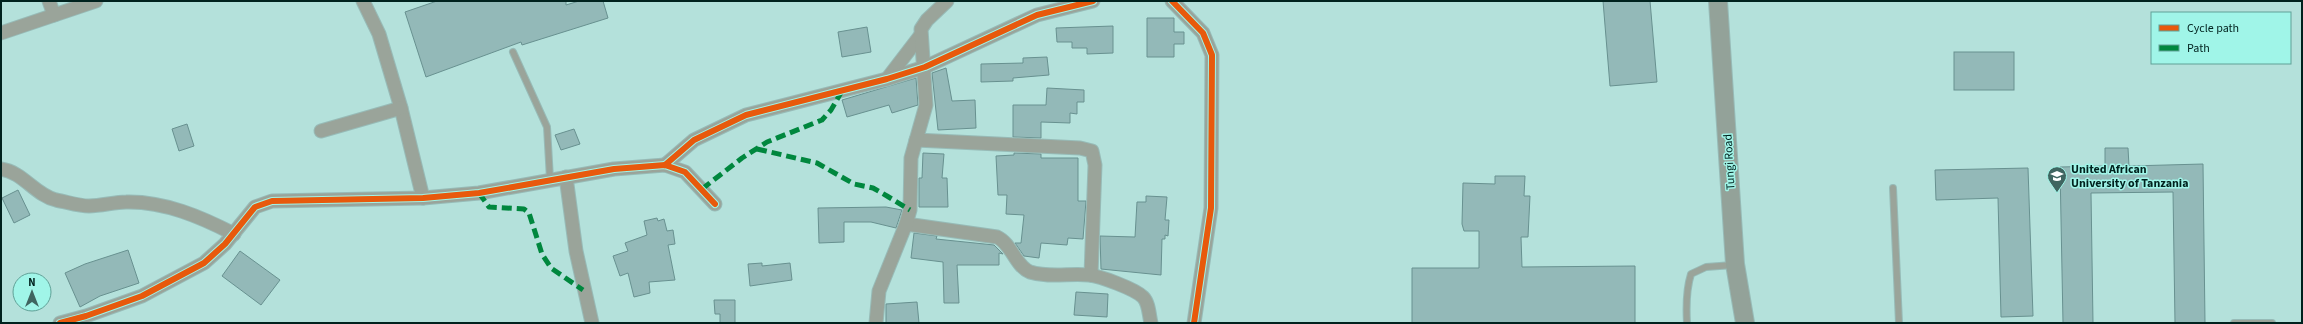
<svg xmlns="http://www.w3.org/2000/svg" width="2303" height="324" viewBox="0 0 2303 324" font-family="'Source Sans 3',sans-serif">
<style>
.building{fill:#93b9b8;stroke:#689190}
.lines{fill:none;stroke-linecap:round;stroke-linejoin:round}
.lane-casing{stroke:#97bbb7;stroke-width:8}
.street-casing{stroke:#97bbb7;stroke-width:15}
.secondary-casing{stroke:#97bbb7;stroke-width:20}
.lane{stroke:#9aa49a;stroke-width:6}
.street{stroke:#9aa49a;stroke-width:13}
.secondary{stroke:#93a299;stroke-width:18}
.quiet{stroke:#00873e;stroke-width:5;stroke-dasharray:10 5;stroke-linecap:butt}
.cycleway-casing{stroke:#a0f5e8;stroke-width:8}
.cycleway{stroke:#e8590c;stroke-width:6}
.labels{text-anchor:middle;stroke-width:3;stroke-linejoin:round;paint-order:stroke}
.street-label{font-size:12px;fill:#00221e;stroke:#a0f5e8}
.poi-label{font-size:12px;font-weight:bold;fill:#00221e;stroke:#a0f5e8;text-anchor:start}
</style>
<rect width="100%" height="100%" fill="#b4e1db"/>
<!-- building -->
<g class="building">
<polygon points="437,1 566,1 566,5 579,1 603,1 608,18 522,45 521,42 426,77 405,12"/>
<polygon points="1603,1 1650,1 1657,82 1610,86"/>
<polygon points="1147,18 1174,18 1174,32 1184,32 1184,44 1174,44 1174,57 1147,57"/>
<polygon points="1113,26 1113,53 1087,54 1087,48 1072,48 1072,42 1057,42 1056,28"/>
<polygon points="867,27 871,52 842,57 838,32"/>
<rect x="1954" y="52" width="60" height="38"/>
<polygon points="1047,57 1049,75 1013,78 1013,81 981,82 981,64 1023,63 1023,58"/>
<polygon points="946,68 952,101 975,100 976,128 938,130 932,73"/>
<polygon points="916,78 918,105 892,113 889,105 847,117 842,100"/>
<polygon points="1047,88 1084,90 1084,102 1077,102 1077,114 1070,113 1070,123 1041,122 1041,138 1013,137 1013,105 1046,105"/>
<polygon points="187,124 194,146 179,151 172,129"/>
<polygon points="574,129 580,144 561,150 555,135"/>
<polygon points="2105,148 2128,148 2129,166 2203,164 2205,323 2175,323 2173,192 2091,193 2093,323 2063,323 2060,167 2105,166"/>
<polygon points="923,153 944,154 942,178 947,178 948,207 919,207 919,178 922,178"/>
<polygon points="1014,153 1041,154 1041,158 1078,158 1078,201 1086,201 1083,239 1068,238 1067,245 1041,243 1039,258 1024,256 1015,243 1021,243 1024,215 1006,214 1007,195 998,195 996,156 1014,155"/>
<polygon points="2028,168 2033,316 2001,317 1998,198 1936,200 1935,170"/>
<polygon points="1495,176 1525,176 1524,196 1530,196 1528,237 1521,237 1522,267 1635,266 1635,323 1412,323 1412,268 1479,268 1479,231 1464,231 1462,224 1463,183 1495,184"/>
<polygon points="18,190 30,215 14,223 2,198"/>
<polygon points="1146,196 1167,197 1165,220 1169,220 1168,236 1165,235 1165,239 1162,239 1161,275 1101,269 1100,236 1135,237 1137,202 1146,202"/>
<polygon points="886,207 902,210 896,228 871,222 844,222 844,242 819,243 818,208"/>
<polygon points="657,218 658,221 664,219 667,231 673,230 675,244 668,245 675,280 649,282 650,293 634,297 628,273 620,276 613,256 628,251 625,243 647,235 644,221"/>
<polygon points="914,233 937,236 936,239 994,245 1003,254 999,253 999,265 957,265 959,303 944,303 943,262 911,258"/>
<polygon points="128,250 139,283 100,296 80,307 65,273 85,264"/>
<polygon points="240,251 280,280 261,305 222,276"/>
<polygon points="762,263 762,266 790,263 792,280 750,286 748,264"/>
<polygon points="1076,292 1108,294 1107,317 1074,315"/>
<polygon points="714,300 735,300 735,323 720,323 720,314 715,314"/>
<polygon points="917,302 919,323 886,323 886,304"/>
</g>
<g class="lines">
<defs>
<g id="lane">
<polyline points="513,52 547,127 550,179"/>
<polyline points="1893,188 1899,323"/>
<path d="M1687,323C1686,306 1686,290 1691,274L1706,267L1733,265"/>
<polyline points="2234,323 2272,323"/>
</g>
<g id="street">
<polyline points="49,1 54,15"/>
<polyline points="363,1 379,34 401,108 423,198"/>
<polyline points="1172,1 1203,33 1212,55 1211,208 1194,323"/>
<polyline points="1,33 96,1"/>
<polyline points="887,79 920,36"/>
<polyline points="321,131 401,108"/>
<polyline points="916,140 1080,148 1092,151 1095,165 1091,275"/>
<polyline points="665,165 694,140 746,115 887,79 925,67 1037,15 1093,1"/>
<path d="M1,169C23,172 35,195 56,200C67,202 79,206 89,206C102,206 114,202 126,202C164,201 201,217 234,234"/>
<polyline points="566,177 576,251 592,323"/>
<path d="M906,224L997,237C1012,244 1015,266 1030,272C1049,278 1070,273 1089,275C1100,276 1135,289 1143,297C1149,303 1149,315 1151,323"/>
<polyline points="60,323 86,316 142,296 204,263 225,244 255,207 272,201 423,198 479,193 614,169 665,165 685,172 715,204"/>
<polyline points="876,323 879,291 906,224 910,210 911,158 926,105 921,29 927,20 947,1"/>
</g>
<polyline id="secondary" points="1718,1 1735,264 1745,323"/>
</defs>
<!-- lane casing -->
<use href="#lane" class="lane-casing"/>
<!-- street casing -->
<use href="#street" class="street-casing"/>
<!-- secondary casing -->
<use href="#secondary" class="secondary-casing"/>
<!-- lane -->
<use href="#lane" class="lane"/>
<!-- street -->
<use href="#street" class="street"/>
<!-- secondary -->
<use href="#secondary" class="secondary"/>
<!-- quiet -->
<g class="quiet">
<polyline points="757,149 817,163 854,184 873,188 887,196 910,210"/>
<polyline points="702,189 742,158 767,142 822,120 831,110 842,91"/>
<polyline points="479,193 489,207 524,209 529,213 542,254 551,268 583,290"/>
</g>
<defs>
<g id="cycleway">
<polyline points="1172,1 1203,33 1212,55 1211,208 1194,323"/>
<polyline points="665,165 694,140 746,115 887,79 925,67 1037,15 1093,1"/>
<polyline points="60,323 86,316 142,296 204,263 225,244 255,207 272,201 423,198 479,193 614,169 665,165 685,172 715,204"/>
</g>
</defs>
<!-- cycleway casing -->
<use href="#cycleway" class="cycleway-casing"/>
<!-- cycleway -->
<use href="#cycleway" class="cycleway"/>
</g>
<!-- icons -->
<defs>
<symbol id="university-pin" viewBox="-11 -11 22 30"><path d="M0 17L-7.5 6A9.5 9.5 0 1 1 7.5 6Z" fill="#3f6560" stroke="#a0f5e8"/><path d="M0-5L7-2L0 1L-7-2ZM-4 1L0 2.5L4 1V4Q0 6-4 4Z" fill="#fff"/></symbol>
</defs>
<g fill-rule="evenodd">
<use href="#university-pin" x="2046" y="165" width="22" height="30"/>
</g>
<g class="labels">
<!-- street labels -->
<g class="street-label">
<text transform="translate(1729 162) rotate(-93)" y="4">Tungi Road</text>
</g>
<!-- poi labels -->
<g class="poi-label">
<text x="2071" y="173">United African<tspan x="2071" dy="14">University of Tanzania</tspan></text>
</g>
</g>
<!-- border -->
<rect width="2303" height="324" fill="none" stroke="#00221e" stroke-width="4"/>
<!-- legend -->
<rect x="2151" y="12" width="140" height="52" fill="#a0f5e8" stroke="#60a197"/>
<rect x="2159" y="25" width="20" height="6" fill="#e8590c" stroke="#60a197"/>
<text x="2187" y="32" font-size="12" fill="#00221e">Cycle path</text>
<rect x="2159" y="45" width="20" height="6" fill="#00873e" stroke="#60a197"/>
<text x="2187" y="52" font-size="12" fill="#00221e">Path</text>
<!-- north arrow -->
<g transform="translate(32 292)"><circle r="19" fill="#a0f5e8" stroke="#60a197"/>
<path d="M0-3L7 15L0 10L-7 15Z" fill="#3f6560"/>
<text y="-6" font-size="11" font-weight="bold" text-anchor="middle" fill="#00221e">N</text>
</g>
</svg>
